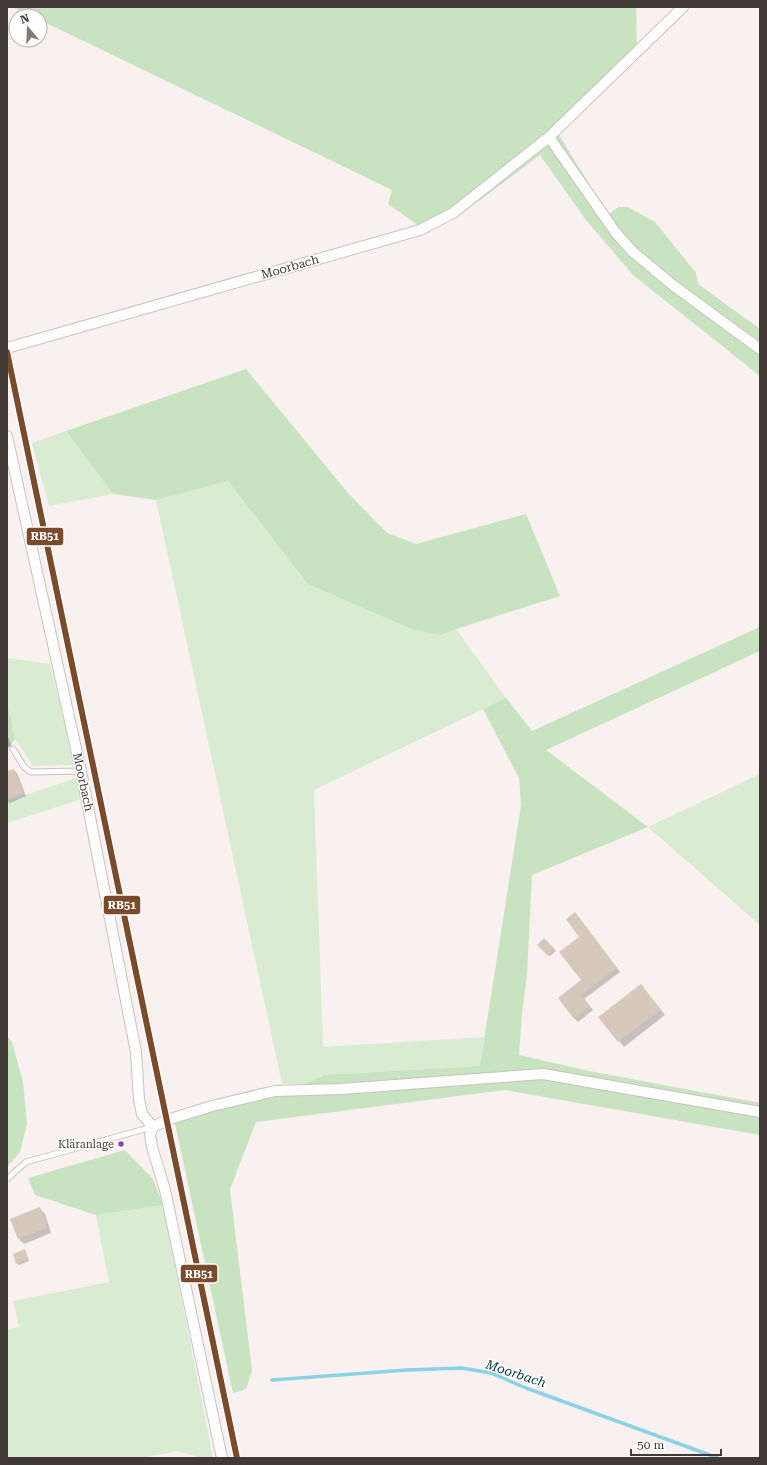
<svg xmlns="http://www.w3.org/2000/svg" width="767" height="1465" viewBox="0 0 767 1465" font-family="'Roboto Serif',serif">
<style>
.green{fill:#d9ecd1}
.forest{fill:#c7e3bf}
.shadow{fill:#0003}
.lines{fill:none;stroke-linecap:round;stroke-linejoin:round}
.stream{stroke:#8ad2e5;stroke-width:3.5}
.building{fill:#d6c8bb}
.lane-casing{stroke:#c9c3c0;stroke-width:7}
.street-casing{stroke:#c9c3c0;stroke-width:12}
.lane{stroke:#fefdfd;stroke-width:5}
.street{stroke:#fefdfd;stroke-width:10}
.rail-1-casing{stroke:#fff;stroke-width:9}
.rail-1{stroke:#7a4b2a;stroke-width:6}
.bus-dot{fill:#8e44ad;stroke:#fff;stroke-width:1.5}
.labels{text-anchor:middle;stroke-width:3;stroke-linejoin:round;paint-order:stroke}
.bus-label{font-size:11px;fill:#403935;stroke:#fff;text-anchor:end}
.street-label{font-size:12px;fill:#403935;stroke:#fff}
.water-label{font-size:13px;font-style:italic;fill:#00333f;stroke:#fff}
.line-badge{stroke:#fff;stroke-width:1.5}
.badge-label{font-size:11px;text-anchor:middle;font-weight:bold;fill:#fff}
</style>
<rect width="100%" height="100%" fill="#f8f1ef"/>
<!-- green -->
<g class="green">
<polygon points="66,431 113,494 49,506 32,443"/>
<polygon points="228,481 308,584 441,635 456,629 506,698 314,790 323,1047 484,1037 480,1066 324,1075 305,1084 282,1084 156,500"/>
<polygon points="7,658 50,664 75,765 33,766 15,739 9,712 7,711"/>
<polygon points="760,774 760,925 648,827"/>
<polygon points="77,778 82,799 7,823 7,801"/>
<polygon points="163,1205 213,1458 202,1458 177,1451 141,1458 7,1458 7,1330 19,1327 13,1301 109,1282 96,1215"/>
</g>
<!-- forest -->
<g class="forest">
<polygon points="12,7 636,7 637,56 559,135 608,215 618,207 628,207 655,222 696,273 698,284 760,329 760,376 633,275 586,220 540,155 456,218 419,226 388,204 392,190 40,20 40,16 31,16"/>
<polygon points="246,369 348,493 387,533 416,544 526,514 560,596 456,629 441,635 412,629 308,584 228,481 156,500 113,494 66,431"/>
<polygon points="760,627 760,651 546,750 648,827 532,875 527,975 522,1014 519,1055 589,1071 760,1103 760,1135 505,1090 256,1122 230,1189 252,1371 246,1389 233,1393 174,1119 281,1095 324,1075 480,1066 521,805 519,778 483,709 506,698 532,731"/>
<polygon points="7,711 9,711 15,739 7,749"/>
<polygon points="7,1036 12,1042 23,1082 27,1124 20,1152 7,1167"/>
<polygon points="125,1150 153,1179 163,1205 96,1215 35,1195 28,1178"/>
</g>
<!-- shadow -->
<g class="shadow">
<polygon points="7,736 12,746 7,748"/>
<polygon points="14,770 17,773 26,796 10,803 7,800 7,772"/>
<polygon points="579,918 620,972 584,999 593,1010 578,1022 574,1018 582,981"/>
<polygon points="544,939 556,951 550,956 538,945"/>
<polygon points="641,985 665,1015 624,1047 600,1017"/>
<polygon points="40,1209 45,1214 51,1233 24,1244 19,1239"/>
<polygon points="26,1252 29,1261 19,1265 17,1263"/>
</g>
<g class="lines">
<!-- stream -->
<polyline class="stream" points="272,1380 407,1370 462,1368 491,1373 526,1388 718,1458"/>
</g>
<!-- building -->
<g class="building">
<polygon points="14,769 23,793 7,799 7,771"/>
<polygon points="575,912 617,968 581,995 590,1006 574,1019 558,998 581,980 559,952 579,937 566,919"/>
<polygon points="544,938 555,949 548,956 537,945"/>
<polygon points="641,984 661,1010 618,1042 598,1017"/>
<polygon points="40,1207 47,1228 18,1239 10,1219"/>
<polygon points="25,1249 28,1259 16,1264 13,1254"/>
</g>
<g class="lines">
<defs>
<g id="lane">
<polyline points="13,749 24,767 31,772 81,771"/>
<polyline points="7,1179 26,1162 152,1127"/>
</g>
<g id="street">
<polyline points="683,7 549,137 616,233 633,252 674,286 760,349"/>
<polyline points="7,348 420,230 453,213 549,137"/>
<polyline points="7,436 81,771 136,1052 139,1099 142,1114 153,1127"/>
<polyline points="222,1458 165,1190 152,1147 150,1135 153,1127 167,1120 212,1106 275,1091 341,1089 543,1074 760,1112"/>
</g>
</defs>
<!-- lane casing -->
<use href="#lane" class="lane-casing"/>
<!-- street casing -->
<use href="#street" class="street-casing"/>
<!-- lane -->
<use href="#lane" class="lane"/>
<!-- street -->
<use href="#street" class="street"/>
<defs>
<polyline id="rail-1" points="7,352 237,1458"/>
</defs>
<!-- rail-1 casing -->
<use href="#rail-1" class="rail-1-casing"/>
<!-- rail-1 -->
<use href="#rail-1" class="rail-1"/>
</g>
<!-- markers -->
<circle class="bus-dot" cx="121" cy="1144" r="3.5"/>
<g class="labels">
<!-- bus labels -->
<g class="bus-label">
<text x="114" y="1148">Kläranlage</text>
</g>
<!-- street labels -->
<g class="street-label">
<text transform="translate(290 267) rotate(-16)" y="4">Moorbach</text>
<text transform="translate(83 782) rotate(78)" y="4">Moorbach</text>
</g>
<!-- water labels -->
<g class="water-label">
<text transform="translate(516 1373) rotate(18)" y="5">Moorbach</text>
</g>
</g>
<g class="line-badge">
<rect x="26" y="527" width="38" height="19" rx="4" fill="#7a4b2a"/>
<rect x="103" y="895" width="38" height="20" rx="4" fill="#7a4b2a"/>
<rect x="180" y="1264" width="38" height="19" rx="4" fill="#7a4b2a"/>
</g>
<g class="badge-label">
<text x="45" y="540">RB51</text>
<text x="122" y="909">RB51</text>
<text x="199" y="1278">RB51</text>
</g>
<!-- border -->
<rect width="767" height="1465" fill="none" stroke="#403935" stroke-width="16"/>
<!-- north arrow -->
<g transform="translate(28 28) rotate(341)"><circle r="19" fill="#ffffff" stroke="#b3b0ae"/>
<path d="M0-3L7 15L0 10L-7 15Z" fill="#807976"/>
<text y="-6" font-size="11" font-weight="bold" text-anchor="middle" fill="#403935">N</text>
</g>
<!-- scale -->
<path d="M631 1449v6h90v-6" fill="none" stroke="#403935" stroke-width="2"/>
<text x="637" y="1449" font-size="12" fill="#403935" stroke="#ffffff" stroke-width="3" paint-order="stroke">50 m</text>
</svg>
